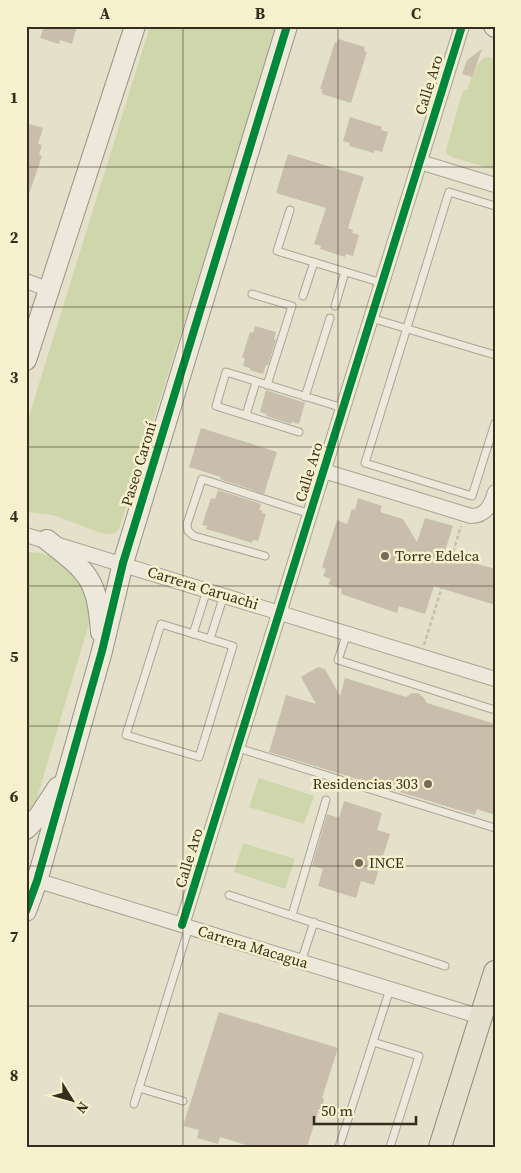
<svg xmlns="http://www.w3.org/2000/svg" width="521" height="1173" viewBox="0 0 521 1173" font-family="'Source Serif 4',serif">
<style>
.green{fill:#cfd6ab}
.building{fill:#c8beab}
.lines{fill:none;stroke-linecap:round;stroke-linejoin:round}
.lane-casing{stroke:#a9a494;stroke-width:9}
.street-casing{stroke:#a9a494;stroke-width:16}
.secondary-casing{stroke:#989384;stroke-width:22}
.primary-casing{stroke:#8e897a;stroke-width:24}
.path{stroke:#c4c1b3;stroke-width:2.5;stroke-dasharray:4 2.5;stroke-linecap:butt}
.lane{stroke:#ece9dc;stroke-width:7}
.street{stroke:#ece9dc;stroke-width:14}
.secondary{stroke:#ece9dc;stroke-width:20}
.primary{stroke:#e4e0cd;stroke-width:22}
.cycleway-casing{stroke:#f7f1ce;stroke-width:11}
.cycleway{stroke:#00873e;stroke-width:8}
.grid{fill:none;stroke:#372d1c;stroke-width:1;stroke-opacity:0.55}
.poi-dot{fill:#746c59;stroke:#f7f1ce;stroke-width:2}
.labels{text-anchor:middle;stroke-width:5;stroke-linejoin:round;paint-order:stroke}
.street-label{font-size:15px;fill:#372d1c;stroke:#f7f1ce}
.poi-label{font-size:15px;fill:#372d1c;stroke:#f7f1ce;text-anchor:start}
.neatline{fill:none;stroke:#372d1c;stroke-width:2}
.grid-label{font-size:16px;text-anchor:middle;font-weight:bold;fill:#372d1c}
</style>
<rect width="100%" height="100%" fill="#e4e0ca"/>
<!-- green -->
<g class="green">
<path d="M150,26H278L119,529C115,535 108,535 101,533L53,515L26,512V426Z"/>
<path d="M488,57L495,59V170L452,157L447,154L446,150L463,90H467C472,79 475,60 488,57Z"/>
<polygon points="26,552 41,553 55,557 85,585 90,620 34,808 26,819"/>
<polygon points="259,778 314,796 304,824 249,807"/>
<polygon points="243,843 295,859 285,889 234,872"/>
</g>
<!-- building -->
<g class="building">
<polygon points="44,26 77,26 72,44 60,40 59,44 40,38"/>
<polygon points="338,39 365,47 364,51 367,52 351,103 322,94 322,89 320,89 335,42 337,43"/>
<polygon points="482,49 472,77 462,74 467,60"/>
<polygon points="350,117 382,127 381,130 388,132 382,152 375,150 374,153 349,146 350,143 343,141"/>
<polygon points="26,123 43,128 38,144 42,145 39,155 42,156 28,197 26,197"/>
<polygon points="288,154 364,177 348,228 353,230 352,233 359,235 353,256 346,254 345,257 320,249 321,246 314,244 326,208 276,193"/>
<polygon points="255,326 276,332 274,339 276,340 268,365 266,365 263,374 250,370 250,368 243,366 245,358 242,358 250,332 253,333"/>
<polygon points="266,390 305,403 299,424 292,422 291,424 266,416 267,414 260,412"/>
<polygon points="201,428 277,452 264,494 220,479 221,477 189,467"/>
<polygon points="218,490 261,504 259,510 262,510 262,513 266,514 258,541 253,540 252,543 230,536 206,529 207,526 202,525 211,498 215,499"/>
<polygon points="358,498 382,506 380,512 403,519 417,542 425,518 453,526 444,554 495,569 495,605 434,586 425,614 399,606 397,613 341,594 342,589 328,584 331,579 323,576 326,569 322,567 337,520 347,524 352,509 355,510"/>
<polygon points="318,667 325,669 340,696 345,678 406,697 412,693 418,693 423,697 427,703 495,724 495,815 477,809 475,815 269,752 286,695 316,704 301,677"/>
<polygon points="344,801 382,813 377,830 390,834 374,885 361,881 356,898 318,886 323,869 312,866 327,814 339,818"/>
<polygon points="219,1012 338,1048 322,1098 324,1099 320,1113 318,1112 307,1147 252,1147 220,1137 218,1144 197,1138 199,1130 183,1126"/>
</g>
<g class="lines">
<defs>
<g id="lane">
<polyline points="495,206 449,192 365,463 472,496 495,423"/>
<polyline points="290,210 277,251 382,283"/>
<polyline points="252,294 292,306 267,385"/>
<polyline points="303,296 314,262"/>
<polyline points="335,306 345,272"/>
<polyline points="371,318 495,355"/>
<polyline points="305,397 330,318"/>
<polyline points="246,415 256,382"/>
<polyline points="299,432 216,406 226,372 343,408"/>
<polyline points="265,556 194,536 188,531 187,524 202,479 310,514"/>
<polygon points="161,624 233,646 199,757 126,735"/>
<polyline points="347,633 338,660 495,710"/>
<polyline points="193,634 207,590"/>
<polyline points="210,639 224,595"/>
<polyline points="238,748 495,828"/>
<polyline points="229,895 445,966"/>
<polyline points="292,915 326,800"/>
<polyline points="301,962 314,922"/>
<polyline points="373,1042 419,1056 390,1147"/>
<polyline points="139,1088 183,1101"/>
<polyline points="134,1104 189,927"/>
<polyline points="339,1147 390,989"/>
</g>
<g id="street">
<polyline points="420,162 495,185"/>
<polyline points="26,281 50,290"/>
<path d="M324,471L471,516C486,516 491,505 495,492"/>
<polyline points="26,535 495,679"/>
<polyline points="26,877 481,1017"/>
<polyline points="182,925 462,26"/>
</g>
<g id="secondary">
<polyline points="494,26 495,27"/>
<polyline points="26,360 135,26"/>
<path d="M47,540C88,572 97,578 101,632"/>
<polyline points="26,829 39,816 58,787"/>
<polyline points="26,911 37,881 102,651 123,563 287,26"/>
</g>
<polyline id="primary" points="440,1147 495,972"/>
</defs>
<!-- lane casing -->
<use href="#lane" class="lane-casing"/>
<!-- street casing -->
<use href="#street" class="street-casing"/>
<!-- secondary casing -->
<use href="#secondary" class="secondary-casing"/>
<!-- primary casing -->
<use href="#primary" class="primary-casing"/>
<!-- path -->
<polyline class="path" points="424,645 461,526"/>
<!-- lane -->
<use href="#lane" class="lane"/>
<!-- street -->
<use href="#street" class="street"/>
<!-- secondary -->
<use href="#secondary" class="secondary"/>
<!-- primary -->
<use href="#primary" class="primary"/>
<defs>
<g id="cycleway">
<polyline points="26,911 37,881 102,651 123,563 287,26"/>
<polyline points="182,925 462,26"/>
</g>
</defs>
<!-- cycleway casing -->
<use href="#cycleway" class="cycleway-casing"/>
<!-- cycleway -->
<use href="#cycleway" class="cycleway"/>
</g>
<!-- grid -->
<path class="grid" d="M183,26V1147M338,26V1147M26,167H495M26,307H495M26,447H495M26,586H495M26,726H495M26,866H495M26,1006H495"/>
<!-- markers -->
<g class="poi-dot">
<circle cx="385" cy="556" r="5"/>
<circle cx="428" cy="784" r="5"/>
<circle cx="359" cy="863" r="5"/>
</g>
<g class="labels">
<!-- street labels -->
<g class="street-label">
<text transform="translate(429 85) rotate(-73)" y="5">Calle Aro</text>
<text transform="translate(139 464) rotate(-73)" y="5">Paseo Caroní</text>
<text transform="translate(309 472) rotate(-73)" y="5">Calle Aro</text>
<text transform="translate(203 588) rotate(17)" y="5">Carrera Caruachi</text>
<text transform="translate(189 858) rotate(-73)" y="5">Calle Aro</text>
<text transform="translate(253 947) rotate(17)" y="5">Carrera Macagua</text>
</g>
<!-- poi labels -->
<g class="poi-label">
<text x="395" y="561">Torre Edelca</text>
<text x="418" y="789" text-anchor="end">Residencias 303</text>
<text x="369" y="868">INCE</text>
</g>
</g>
<!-- border -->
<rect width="521" height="1173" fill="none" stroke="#f7f1ce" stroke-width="55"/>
<!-- north arrow -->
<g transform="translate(72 1100) rotate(127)" stroke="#f7f1ce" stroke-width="4" paint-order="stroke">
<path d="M0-4L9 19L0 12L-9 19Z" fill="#372d1c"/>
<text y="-8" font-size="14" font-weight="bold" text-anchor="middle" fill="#372d1c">N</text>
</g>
<!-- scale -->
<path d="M314 1116v8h102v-8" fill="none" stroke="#372d1c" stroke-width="2.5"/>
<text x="321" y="1116" font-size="15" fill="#372d1c" stroke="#f7f1ce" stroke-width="4" paint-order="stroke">50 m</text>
<rect x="28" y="28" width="466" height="1118" class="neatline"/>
<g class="grid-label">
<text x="105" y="19">A</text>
<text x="260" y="19">B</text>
<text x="416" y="19">C</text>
<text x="14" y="103">1</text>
<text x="14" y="243">2</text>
<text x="14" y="383">3</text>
<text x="14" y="522">4</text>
<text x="14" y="662">5</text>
<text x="14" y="802">6</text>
<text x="14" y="942">7</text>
<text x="14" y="1081">8</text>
</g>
</svg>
